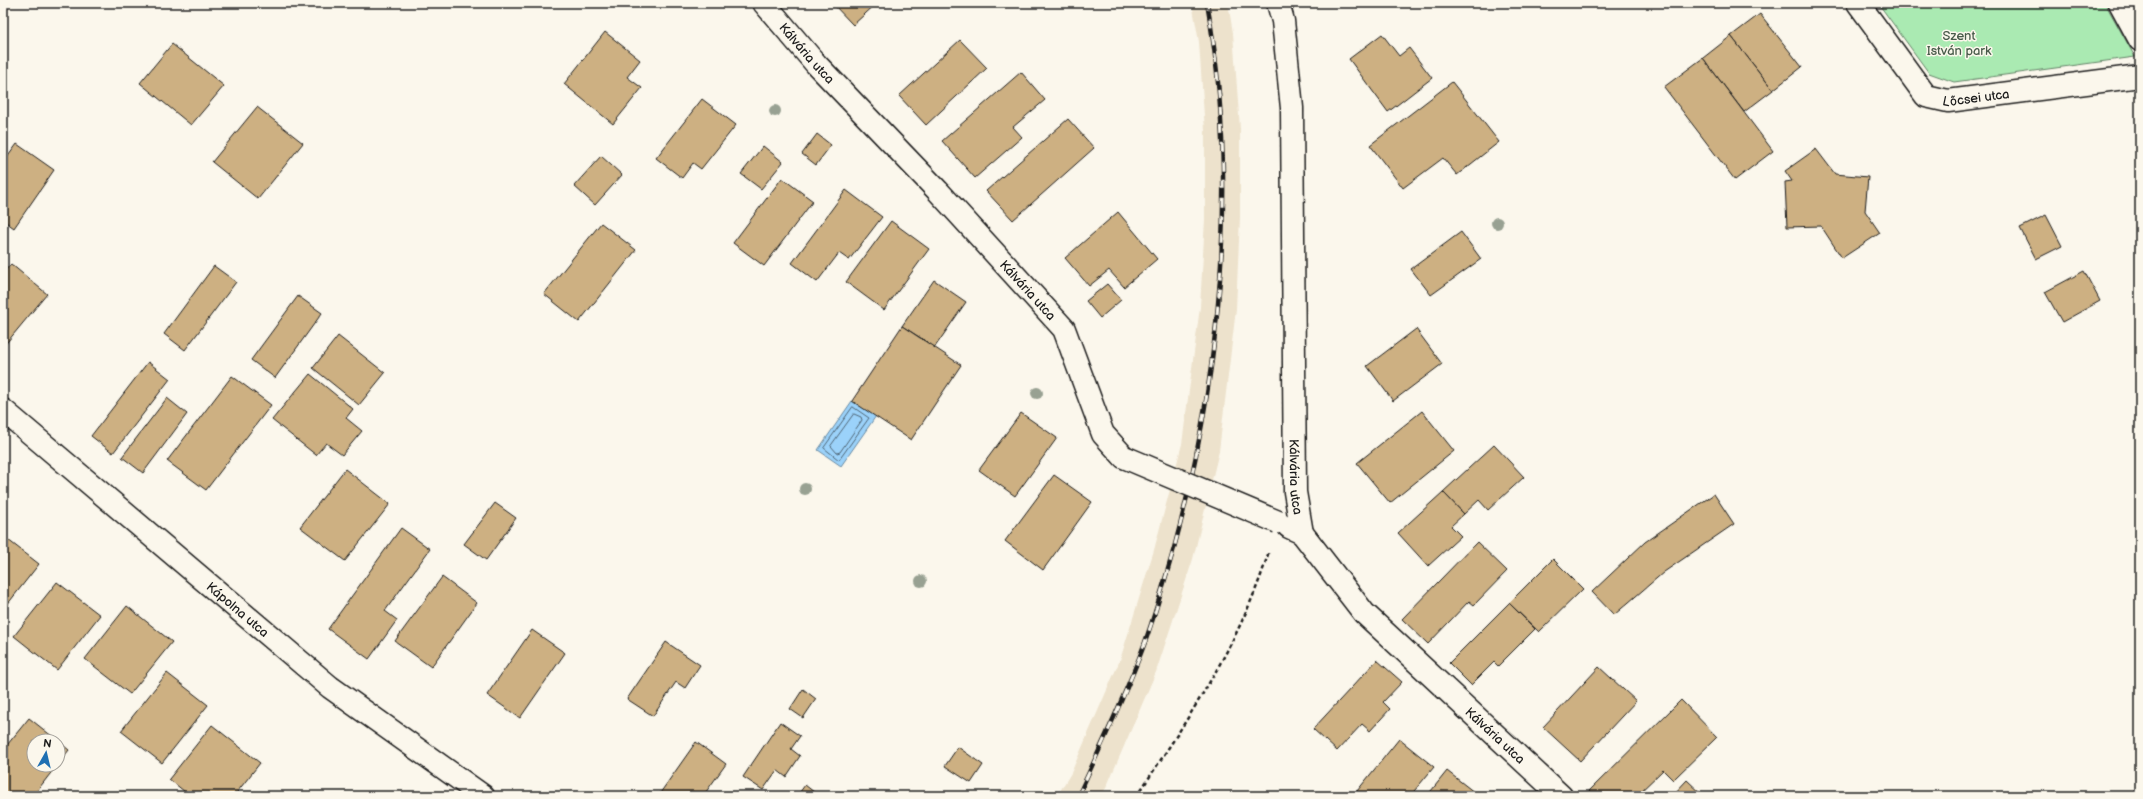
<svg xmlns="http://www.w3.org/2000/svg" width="2143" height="799" viewBox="0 0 2143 799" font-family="'Balsamiq Sans',sans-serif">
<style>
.built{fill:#ede2cc}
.green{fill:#aaeab2;stroke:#638367}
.water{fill:#9bd2fa;stroke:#6889a1}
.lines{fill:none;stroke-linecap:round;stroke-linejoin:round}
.shore{stroke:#4f6575;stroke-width:1}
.building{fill:#cdb082;stroke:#1c1c1c}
.street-casing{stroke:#1c1c1c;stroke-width:25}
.path{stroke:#1c1c1c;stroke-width:2.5;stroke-dasharray:4 3;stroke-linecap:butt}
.street{stroke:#fbf7ec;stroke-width:22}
.rail-casing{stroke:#1c1c1c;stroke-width:4.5}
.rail{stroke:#fbf7ec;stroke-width:3;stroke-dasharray:9;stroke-linecap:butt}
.street-bridge-casing{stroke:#1c1c1c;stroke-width:25;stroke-linecap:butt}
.street-bridge{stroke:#fbf7ec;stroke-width:22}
.tree{fill:#98a192}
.labels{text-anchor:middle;stroke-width:3;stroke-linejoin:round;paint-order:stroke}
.park-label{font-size:13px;fill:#475a49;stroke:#fbf7ec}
.street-label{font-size:13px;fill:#1c1c1c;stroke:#fbf7ec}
</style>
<rect width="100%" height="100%" fill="#fbf7ec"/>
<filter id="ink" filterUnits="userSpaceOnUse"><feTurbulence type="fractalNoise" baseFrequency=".025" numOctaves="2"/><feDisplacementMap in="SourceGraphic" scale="8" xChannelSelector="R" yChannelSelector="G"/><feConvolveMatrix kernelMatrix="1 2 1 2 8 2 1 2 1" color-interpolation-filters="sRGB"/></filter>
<g filter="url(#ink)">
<!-- built -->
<polygon class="built" points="1192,3 1228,3 1233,33 1240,129 1240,217 1236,309 1219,451 1193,559 1156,672 1106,788 1101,796 1057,796 1071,773 1120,660 1154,550 1182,444 1200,307 1205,219 1205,131 1199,42"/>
<!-- green -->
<polygon class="green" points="1878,3 2105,3 2135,57 1954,82 1929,73"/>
<!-- water -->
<polygon class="water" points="852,401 876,416 841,466 818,450"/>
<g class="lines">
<!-- shore -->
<g class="shore">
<polygon points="853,407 869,418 839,460 824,448"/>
<polygon points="854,414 861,417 862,420 840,452 837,453 831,446"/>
</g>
</g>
<!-- building -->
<g class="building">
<polygon points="832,3 877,3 853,25"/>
<polygon points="1760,14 1802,67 1773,90 1731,36"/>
<polygon points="605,32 640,60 627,77 642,88 613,124 564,84"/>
<polygon points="1382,34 1399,56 1409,48 1432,78 1388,112 1349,59"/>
<polygon points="1731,36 1773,90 1744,112 1703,58"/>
<polygon points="960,40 987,68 926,125 899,96"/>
<polygon points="172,44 224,86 191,125 140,83"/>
<polygon points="1703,58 1773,151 1735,180 1664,87"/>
<polygon points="1021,72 1045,100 1013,127 1022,137 975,178 942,141"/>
<polygon points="1452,82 1499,142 1457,175 1443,158 1403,188 1370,145"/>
<polygon points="702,99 736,125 701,169 693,163 682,178 656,158"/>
<polygon points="257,107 303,143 258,199 212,162"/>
<polygon points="1068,119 1094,148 1013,220 986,191"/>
<polygon points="817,134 831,145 816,165 802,154"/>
<polygon points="17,144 54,170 14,228 3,220 3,163"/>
<polygon points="763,146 783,162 761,189 741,174"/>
<polygon points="1816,149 1835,174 1868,177 1865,211 1880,233 1842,258 1821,226 1787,227 1785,182 1792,181 1785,171"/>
<polygon points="601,156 622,175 595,205 574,186"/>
<polygon points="782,178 813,201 764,266 733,243"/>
<polygon points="846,190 882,217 849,260 839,253 817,282 792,263"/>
<polygon points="1118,212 1157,259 1124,287 1109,270 1089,286 1065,258"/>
<polygon points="2046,215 2062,246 2036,259 2020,228"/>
<polygon points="891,221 929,249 884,310 846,282"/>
<polygon points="601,223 636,250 579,322 544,294"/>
<polygon points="1461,232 1481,259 1431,295 1411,269"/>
<polygon points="11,264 47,294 3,347 3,273"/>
<polygon points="214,266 236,282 185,350 164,334"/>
<polygon points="2084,271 2100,301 2062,322 2045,292"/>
<polygon points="934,280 966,302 935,347 902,326"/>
<polygon points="1107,284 1121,300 1100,318 1086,301"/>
<polygon points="298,296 322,313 275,378 251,360"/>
<polygon points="902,326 961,365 911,440 852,401"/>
<polygon points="1416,329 1442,364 1393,401 1367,366"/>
<polygon points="338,336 385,373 359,405 313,368"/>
<polygon points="148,362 170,379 113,453 91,436"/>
<polygon points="310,374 353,409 346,418 362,431 342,455 326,443 316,455 272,420"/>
<polygon points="232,376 271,405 206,490 167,461"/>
<polygon points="167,398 187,414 143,473 122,457"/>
<polygon points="1422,411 1454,451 1390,503 1357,463"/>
<polygon points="1021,413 1057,438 1015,496 979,470"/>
<polygon points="1494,445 1524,477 1488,510 1479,500 1464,514 1443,492"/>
<polygon points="345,469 390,504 345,561 300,527"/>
<polygon points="1054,475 1092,502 1043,570 1005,541"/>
<polygon points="1443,492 1464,514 1451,526 1461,536 1428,566 1398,533"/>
<polygon points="1714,494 1734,524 1664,572 1614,615 1592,592 1645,542"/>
<polygon points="495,503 516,518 486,560 464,544"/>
<polygon points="401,528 430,549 385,611 397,620 369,659 328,629"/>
<polygon points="3,536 39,564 3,610"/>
<polygon points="1477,542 1507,571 1474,605 1469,601 1428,644 1402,619"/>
<polygon points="1553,559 1583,589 1539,632 1509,603"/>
<polygon points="442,577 477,603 431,667 395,641"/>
<polygon points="57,582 100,615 57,670 14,636"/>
<polygon points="1509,603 1535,629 1498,666 1494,662 1471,685 1449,663"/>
<polygon points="127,606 172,642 130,694 85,659"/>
<polygon points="532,630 565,653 520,718 487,695"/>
<polygon points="666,642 700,665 685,688 676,682 653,716 627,699"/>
<polygon points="1377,660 1402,682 1383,702 1390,709 1370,731 1362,724 1337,751 1313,729"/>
<polygon points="1599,667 1636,701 1580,761 1543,727"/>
<polygon points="167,673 208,705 162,763 121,731"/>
<polygon points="803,689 816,699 803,718 790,709"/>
<polygon points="1681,700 1717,737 1673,780 1663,770 1636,796 1585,795"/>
<polygon points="29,718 58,741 34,741 34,765 57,765 33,796 3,796 3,750"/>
<polygon points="780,722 800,736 791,749 800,756 786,777 777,770 763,790 743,777"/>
<polygon points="212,725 260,763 234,796 190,796 169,779"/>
<polygon points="1399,739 1434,767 1410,796 1353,796"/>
<polygon points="58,741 69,750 58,764"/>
<polygon points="696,742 726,764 703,796 658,796"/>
<polygon points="958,747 983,765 971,783 945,766"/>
<polygon points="1447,771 1479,796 1427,796"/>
<polygon points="1687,780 1704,796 1672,796"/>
<polygon points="805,785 819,796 797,796"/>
</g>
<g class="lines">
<defs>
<g id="street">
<path id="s1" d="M764,3L816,64L938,191L1064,329L1103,434L1124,457"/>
<path id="s2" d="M1278,3L1283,21L1292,108L1295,492L1302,533"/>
<path id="s3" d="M1858,3L1926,96L1948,101L2140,76"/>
<polyline points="2120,3 2140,40"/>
<path id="s4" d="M3,410L330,687L483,796"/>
<path id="s5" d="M1289,527L1302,533L1364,613L1561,796"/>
</g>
</defs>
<!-- street casing -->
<use href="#street" class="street-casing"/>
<!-- path -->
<path class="path" d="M1137,796C1188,718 1242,641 1269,551"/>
<!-- street -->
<use href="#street" class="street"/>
<defs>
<path id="rail" d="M1078,796C1100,749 1122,702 1141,653C1154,619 1164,583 1174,548C1221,376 1239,180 1207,3"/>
</defs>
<!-- rail casing -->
<use href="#rail" class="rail-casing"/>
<!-- rail -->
<use href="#rail" class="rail"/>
<defs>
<polyline id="street-bridge" points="1124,457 1278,522"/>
</defs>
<!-- street-bridge casing -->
<use href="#street-bridge" class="street-bridge-casing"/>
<!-- street-bridge -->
<use href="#street-bridge" class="street-bridge"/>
</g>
<!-- trees -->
<g class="tree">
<circle cx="775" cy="111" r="6"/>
<circle cx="1497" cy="223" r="6"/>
<circle cx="1037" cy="393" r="6"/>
<circle cx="805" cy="489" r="6"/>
<circle cx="921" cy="581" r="6"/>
</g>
</g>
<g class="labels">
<!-- park labels -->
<g class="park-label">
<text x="1959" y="40">Szent<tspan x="1959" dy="15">István park</tspan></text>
</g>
<!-- street labels -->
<g class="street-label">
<text dy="5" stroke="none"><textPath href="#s1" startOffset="66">Kálvária utca</textPath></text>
<text dy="5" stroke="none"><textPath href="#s3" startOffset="166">Lőcsei utca</textPath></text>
<text dy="5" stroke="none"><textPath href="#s1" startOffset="390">Kálvária utca</textPath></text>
<text dy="5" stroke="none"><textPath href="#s2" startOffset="475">Kálvária utca</textPath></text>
<text dy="5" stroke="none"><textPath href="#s4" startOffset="308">Kápolna utca</textPath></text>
<text dy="5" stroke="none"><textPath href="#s5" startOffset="295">Kálvária utca</textPath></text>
</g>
</g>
<!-- margin -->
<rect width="2143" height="799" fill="none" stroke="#fbf7ec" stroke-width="16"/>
<rect x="8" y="8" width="2127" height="783" fill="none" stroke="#1c1c1c" stroke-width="1.5" filter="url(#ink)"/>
<!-- north arrow -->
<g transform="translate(46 753) rotate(8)"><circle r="19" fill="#fbf7ec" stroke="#a29f99"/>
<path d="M0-3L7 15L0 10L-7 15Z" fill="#1f6fb2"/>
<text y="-6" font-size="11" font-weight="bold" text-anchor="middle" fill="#1c1c1c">N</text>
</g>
</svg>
